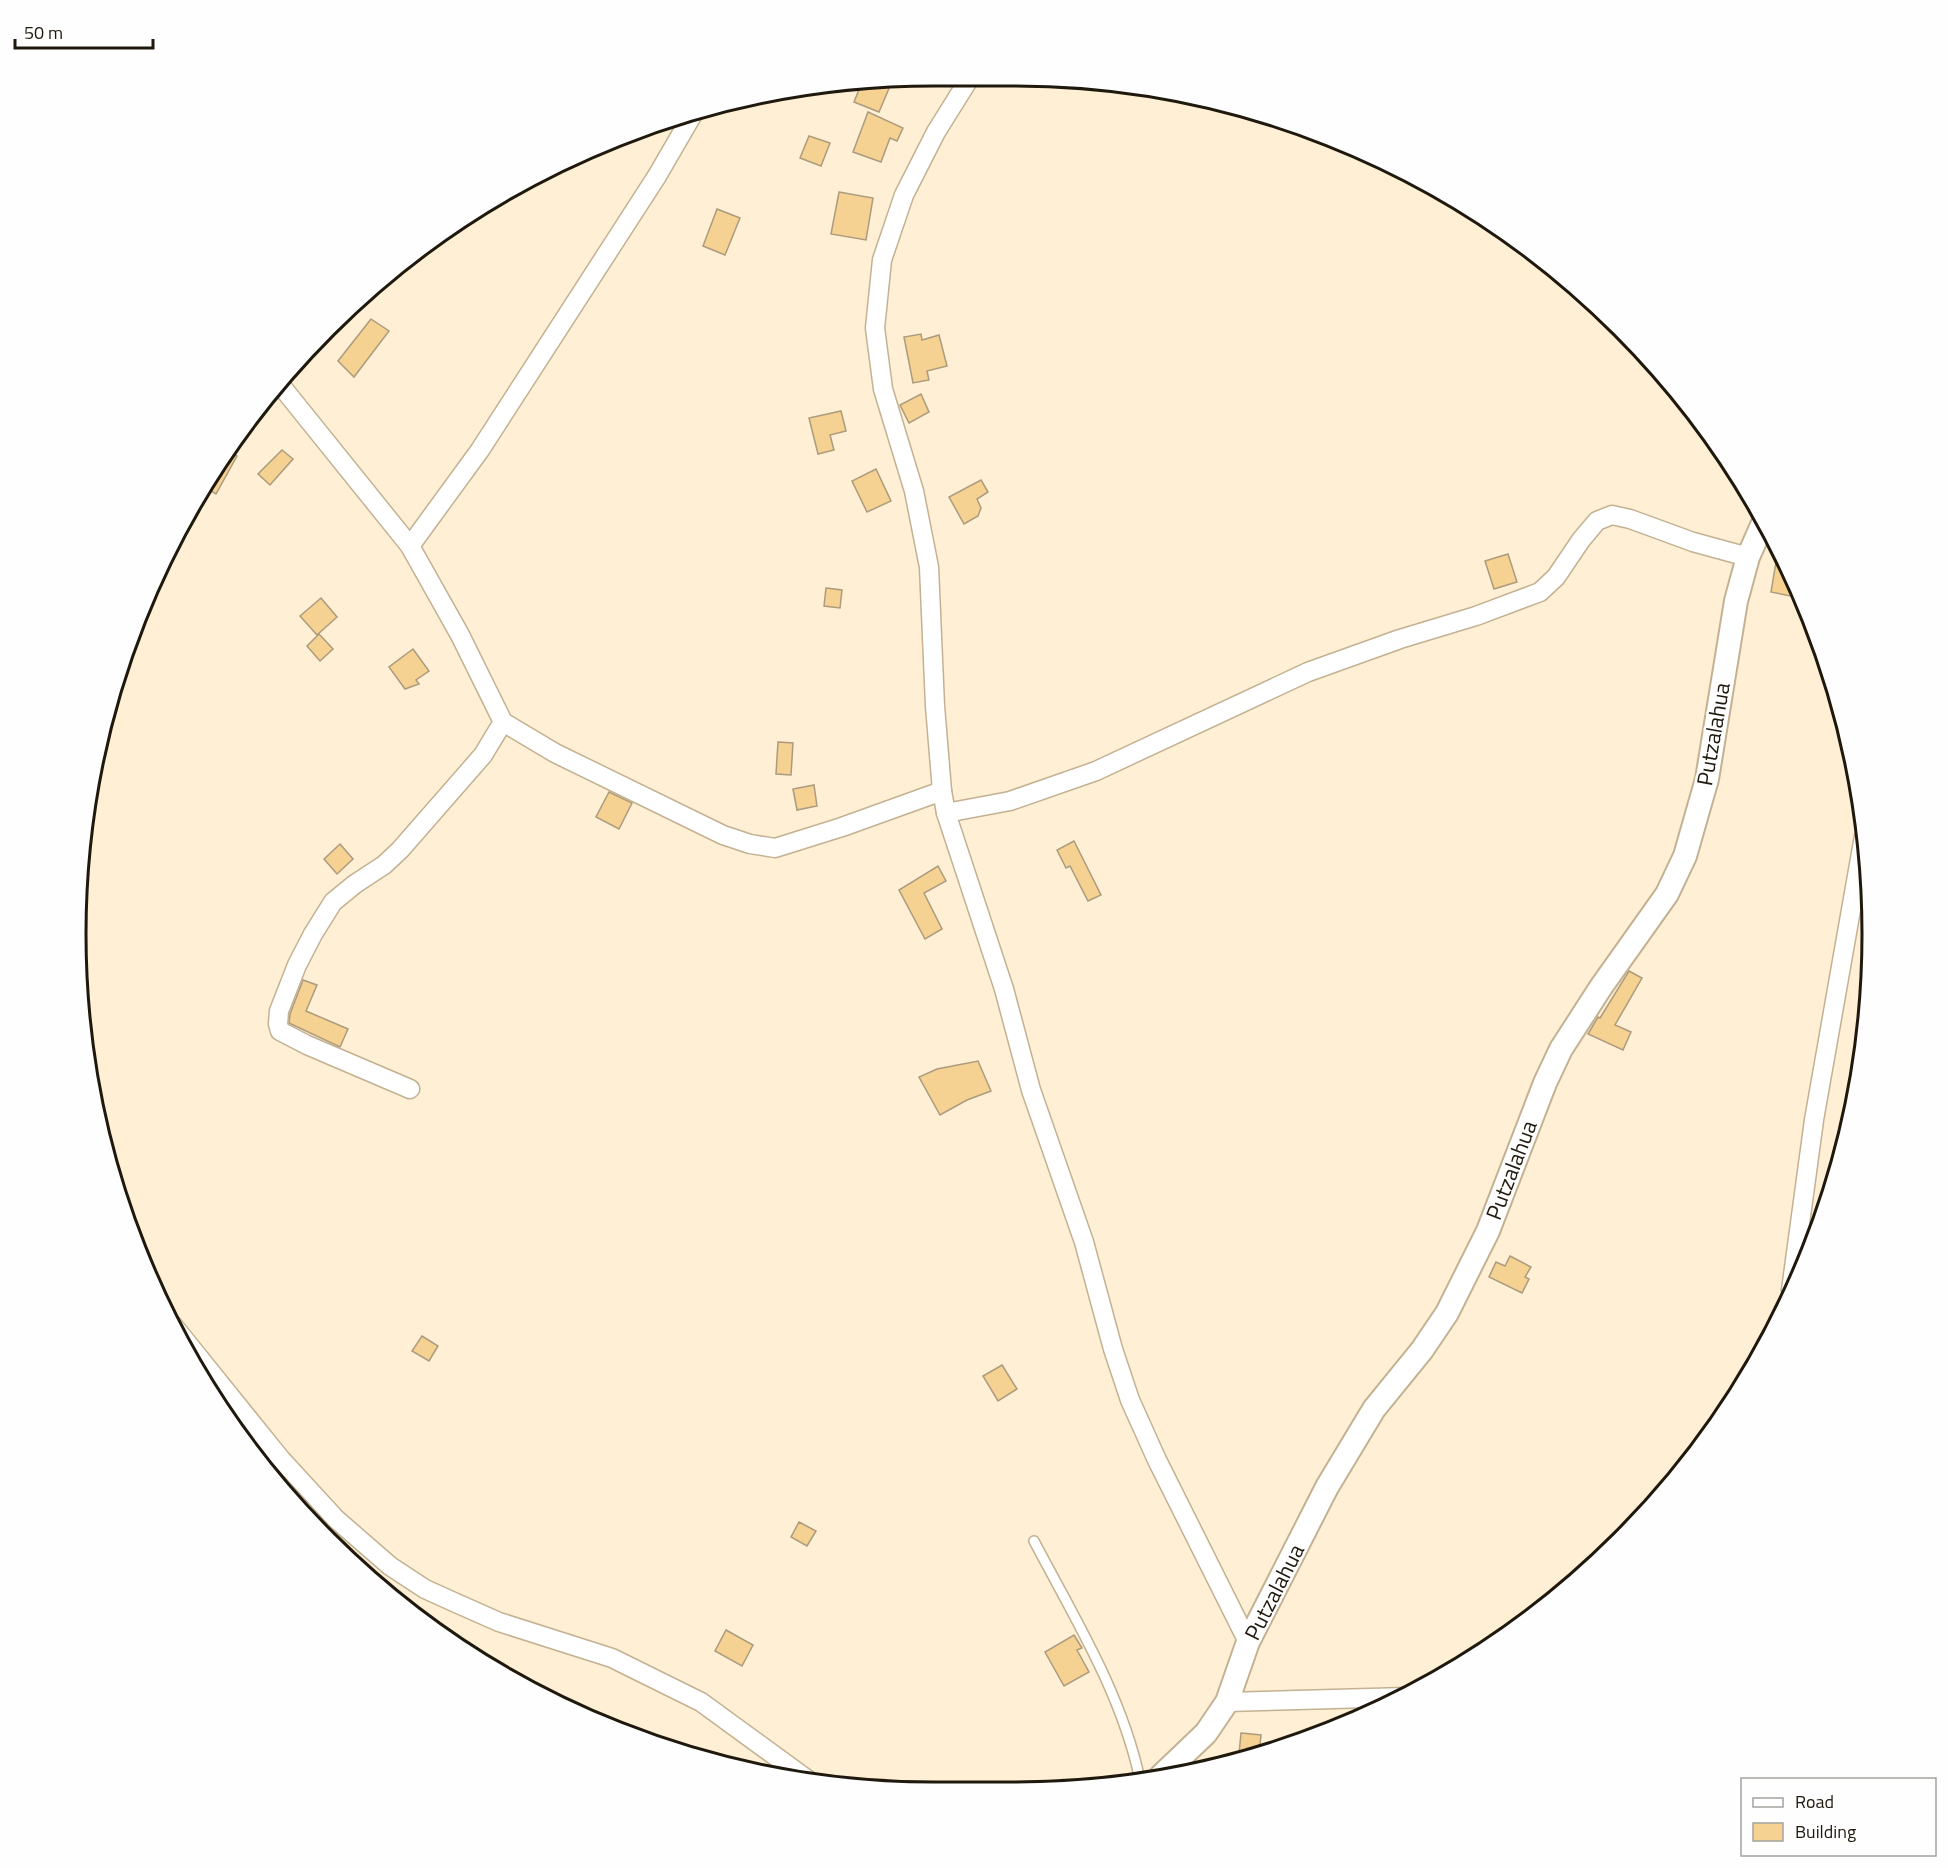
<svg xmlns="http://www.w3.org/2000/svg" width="1948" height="1868" viewBox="0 0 1948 1868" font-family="'Titillium Web',sans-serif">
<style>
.building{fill:#f5d192;stroke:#ac9b7d;stroke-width:1.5}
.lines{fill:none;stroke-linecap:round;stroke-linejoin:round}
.service-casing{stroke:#c3b192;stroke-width:12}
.minor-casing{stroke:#c3b192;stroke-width:21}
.tertiary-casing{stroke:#c3b192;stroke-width:26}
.service{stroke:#fff;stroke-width:9}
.minor{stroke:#fff;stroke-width:18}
.tertiary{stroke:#fff;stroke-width:22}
.labels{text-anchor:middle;stroke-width:5;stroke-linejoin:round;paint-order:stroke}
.street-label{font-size:22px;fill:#1f180d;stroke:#fefefe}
.rim{fill:none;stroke:#1f180d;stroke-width:3}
</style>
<rect width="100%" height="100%" fill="#feefd5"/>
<!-- building -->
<g class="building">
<polygon points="893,79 879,112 854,102 862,82"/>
<polygon points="868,112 903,128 897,141 890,138 881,162 853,152"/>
<polygon points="809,136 830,143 821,166 800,158"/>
<polygon points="839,192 873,198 866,240 831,234"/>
<polygon points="717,209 740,218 725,255 703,246"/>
<polygon points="371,319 389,331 354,377 338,361"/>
<polygon points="921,334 922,340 939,335 947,366 927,371 929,380 913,383 904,337"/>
<polygon points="921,394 929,412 909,423 900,405"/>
<polygon points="841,411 846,431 830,435 834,450 818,454 809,418"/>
<polygon points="282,450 293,459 270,485 258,474"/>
<polygon points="229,451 237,456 216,494 204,487"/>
<polygon points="876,469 891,501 867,512 852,481"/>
<polygon points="981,480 988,492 977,499 981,508 978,516 964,524 949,497"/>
<polygon points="1508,554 1517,582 1494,589 1485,561"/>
<polygon points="1776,562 1788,564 1801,598 1771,592"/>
<polygon points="826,588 842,590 840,608 824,606"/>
<polygon points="321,598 337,617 317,635 300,616"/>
<polygon points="319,634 333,649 320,661 307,646"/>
<polygon points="413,649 429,671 416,680 419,684 405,689 389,667"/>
<polygon points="778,742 793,743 791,775 776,774"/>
<polygon points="814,785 817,806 797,810 793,789"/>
<polygon points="609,792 632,803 619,829 596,817"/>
<polygon points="1074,841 1101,895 1088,901 1070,866 1066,868 1057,850"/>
<polygon points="340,844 353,859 337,874 324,859"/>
<polygon points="938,866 946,881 924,893 942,929 925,939 899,890"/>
<polygon points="1629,971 1642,978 1615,1025 1631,1032 1623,1050 1588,1034 1598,1017 1600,1018"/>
<polygon points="303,980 317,985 306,1011 348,1029 340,1047 289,1023 290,1014"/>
<polygon points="978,1061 991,1091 967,1100 940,1115 919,1077 937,1069"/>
<polygon points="1510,1256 1531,1267 1525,1277 1529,1279 1522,1293 1489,1277 1496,1262 1505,1266"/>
<polygon points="422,1336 438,1346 429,1361 412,1351"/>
<polygon points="1002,1365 1017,1389 998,1401 983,1376"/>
<polygon points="799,1522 816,1531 807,1546 791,1537"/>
<polygon points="726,1630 753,1645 742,1666 715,1651"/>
<polygon points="1074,1635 1082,1648 1077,1650 1089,1672 1064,1686 1045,1652"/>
<polygon points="1241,1733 1261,1735 1259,1755 1239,1754"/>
</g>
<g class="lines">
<defs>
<path id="service" d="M1034,1541C1074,1617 1122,1694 1140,1780"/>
<g id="minor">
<polyline points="971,76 936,132 904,195 882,260 875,328 883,389 914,491 929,567 935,706 942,791 946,813 1004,989 1031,1090 1084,1242 1113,1349 1130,1400 1157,1460 1248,1642"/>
<polyline points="278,382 410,546 460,635 503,722 555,753 723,835 750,844 775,848 842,827 942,791"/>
<polyline points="410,546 480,450 657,176 693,114"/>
<polyline points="946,813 1010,801 1096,771 1308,672 1400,639 1476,616 1540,592 1556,577 1581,540 1597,521 1612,515 1630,519 1693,542 1748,557"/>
<polyline points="410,1089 307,1045 280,1031 278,1024 279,1011 297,965 313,934 333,902 355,884 384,865 400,850 483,755 503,722"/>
<polyline points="1791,1290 1814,1120 1864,836"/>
<polyline points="172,1324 280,1458 336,1519 390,1566 425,1589 456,1603 499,1622 612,1658 701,1702 808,1780"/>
<polyline points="1227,1702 1406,1697"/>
</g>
<polyline id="tertiary" points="1161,1776 1206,1733 1227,1702 1248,1642 1327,1487 1374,1409 1422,1350 1447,1313 1488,1231 1545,1083 1561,1049 1601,987 1667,894 1685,856 1707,779 1736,601 1748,557 1764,521"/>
</defs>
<!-- service casing -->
<use href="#service" class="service-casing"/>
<!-- minor casing -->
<use href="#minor" class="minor-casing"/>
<!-- tertiary casing -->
<use href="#tertiary" class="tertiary-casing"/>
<!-- service -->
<use href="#service" class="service"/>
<!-- minor -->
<use href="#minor" class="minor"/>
<!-- tertiary -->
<use href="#tertiary" class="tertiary"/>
</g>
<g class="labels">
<!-- street labels -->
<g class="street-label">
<text transform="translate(1713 734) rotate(-80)" y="8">Putzalahua</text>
<text transform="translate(1511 1170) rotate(-69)" y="8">Putzalahua</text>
<text transform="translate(1274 1592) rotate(-63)" y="8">Putzalahua</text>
</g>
</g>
<!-- crop -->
<path d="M0 0H1948V1868H0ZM934 86H1014A848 848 0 0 1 1862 934V934A848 848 0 0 1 1014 1782H934A848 848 0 0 1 86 934V934A848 848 0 0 1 934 86Z" fill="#fefefe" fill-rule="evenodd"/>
<path class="rim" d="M934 86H1014A848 848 0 0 1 1862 934V934A848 848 0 0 1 1014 1782H934A848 848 0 0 1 86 934V934A848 848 0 0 1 934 86Z"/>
<!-- legend -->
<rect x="1741" y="1778" width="195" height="78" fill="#fefefe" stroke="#a5a29e" stroke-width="1.5"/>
<rect x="1753" y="1798" width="30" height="9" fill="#ffffff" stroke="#a5a29e" stroke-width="1.5"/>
<text x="1795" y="1808" font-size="18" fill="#1f180d">Road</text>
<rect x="1753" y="1823" width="30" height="18" fill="#f5d192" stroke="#a5a29e" stroke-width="1.5"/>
<text x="1795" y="1838" font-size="18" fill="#1f180d">Building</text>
<!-- scale -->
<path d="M15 39v9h138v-9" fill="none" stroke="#1f180d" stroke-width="3"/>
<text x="24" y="39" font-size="18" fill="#1f180d" stroke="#fefefe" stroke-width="4.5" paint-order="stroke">50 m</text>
</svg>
